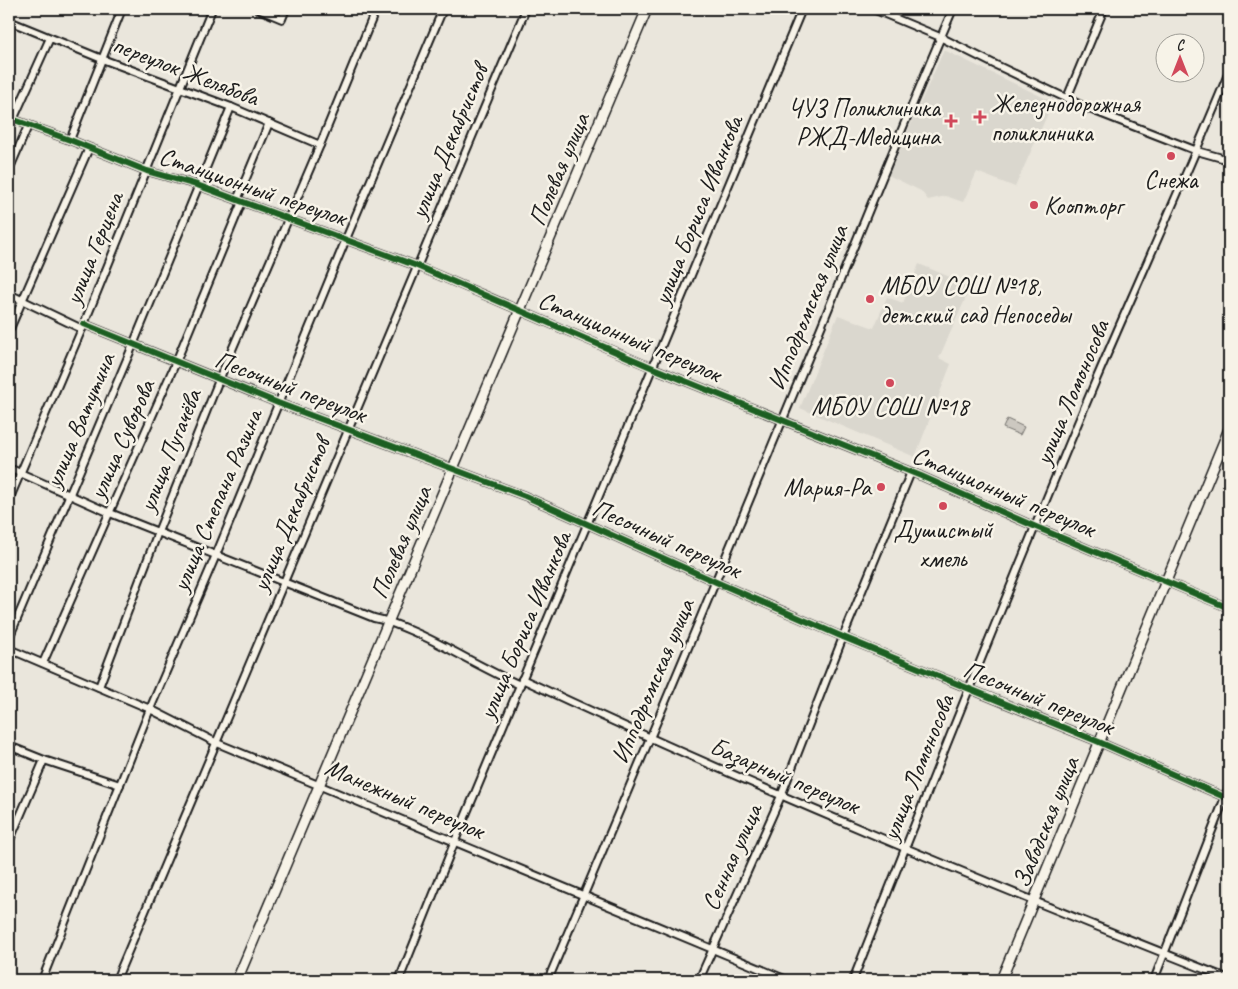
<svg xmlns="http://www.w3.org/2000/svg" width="1238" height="989" viewBox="0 0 1238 989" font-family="Caveat,sans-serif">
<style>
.built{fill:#dad7ce}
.green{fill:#ccc8c0;stroke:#74726e}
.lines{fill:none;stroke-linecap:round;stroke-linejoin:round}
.street-casing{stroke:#1c1c1c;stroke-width:10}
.secondary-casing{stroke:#1c1c1c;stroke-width:12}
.street{stroke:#f7f3e8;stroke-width:6}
.secondary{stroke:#f7f3e8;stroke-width:9}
.cycleway-casing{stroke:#f7f3e8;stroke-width:9}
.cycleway{stroke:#1b5e20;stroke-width:6}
.poi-dot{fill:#d1495b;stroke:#f7f3e8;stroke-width:2}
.labels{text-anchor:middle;stroke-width:5;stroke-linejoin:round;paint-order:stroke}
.street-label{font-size:25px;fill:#1c1c1c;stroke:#f7f3e8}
.poi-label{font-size:25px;fill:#1c1c1c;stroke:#f7f3e8;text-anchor:start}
</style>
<rect width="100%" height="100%" fill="#eae6dc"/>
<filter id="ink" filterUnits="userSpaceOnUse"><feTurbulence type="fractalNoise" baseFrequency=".02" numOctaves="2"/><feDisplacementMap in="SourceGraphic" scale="10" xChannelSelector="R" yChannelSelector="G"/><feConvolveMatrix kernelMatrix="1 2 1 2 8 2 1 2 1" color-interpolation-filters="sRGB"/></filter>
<g filter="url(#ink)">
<!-- built -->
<g class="built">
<polygon points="944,50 1053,102 1015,187 977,172 963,202 946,196 928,200 921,191 888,175"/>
<polygon points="919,264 971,286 939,358 951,364 915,457 800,408 838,315 874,328 887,297 903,303"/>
</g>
<!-- green -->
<polygon class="green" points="1007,419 1024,427 1020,435 1003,428"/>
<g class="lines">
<defs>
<g id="street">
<polyline points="258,9 282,19 286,9"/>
<polyline points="873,9 940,37 996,65 1087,108 1197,151 1229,160"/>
<polyline points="9,21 102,59 231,107 320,145"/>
<polyline points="1067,98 1104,9"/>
<polyline points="9,118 70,140 147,171 197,185 417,266 653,368 921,476 1036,527 1229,608"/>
<polyline points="13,120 50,38"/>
<polyline points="70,140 122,9"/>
<polyline points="9,170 28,126"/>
<polyline points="237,200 269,123"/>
<polyline points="9,294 82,329"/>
<polyline points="84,324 278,403 525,496 716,582 843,637 1099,742 1229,799"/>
<polyline points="9,331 89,148"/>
<path d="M9,468L110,513L374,618C391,621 405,628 421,635C455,651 486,670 520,685"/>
<polyline points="9,500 84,324 212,9"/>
<polyline points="9,638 133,345 231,107"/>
<polyline points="9,649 150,709 217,743 787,980"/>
<polyline points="43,663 176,362 242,202"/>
<path d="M522,679C754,788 991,885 1229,979"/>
<polyline points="99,687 158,532 219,380 320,145 376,9"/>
<polyline points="9,746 44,760 120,785"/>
<polyline points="9,842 44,760"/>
<polyline points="42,980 150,709 216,555 346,239 443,9"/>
<polyline points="116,980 526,9"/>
<polyline points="399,980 455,841 802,9"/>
<path d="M548,980C631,784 714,587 795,390C848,263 898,135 953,9"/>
<polyline points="699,980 781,796 843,637 911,472"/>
<path d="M853,980C932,780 1012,579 1096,380C1140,277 1187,175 1229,72"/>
<polyline points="1154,980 1229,787"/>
</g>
<g id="secondary">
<polyline points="237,980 647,9"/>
<polyline points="1001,980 1229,429"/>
</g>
</defs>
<!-- street casing -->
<use href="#street" class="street-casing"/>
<!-- secondary casing -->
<use href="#secondary" class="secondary-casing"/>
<!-- street -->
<use href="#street" class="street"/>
<!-- secondary -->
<use href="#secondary" class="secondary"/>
<defs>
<g id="cycleway">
<polyline points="9,118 70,140 147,171 197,185 417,266 653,368 921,476 1036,527 1229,608"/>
<polyline points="84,324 278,403 525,496 716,582 843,637 1099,742 1229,799"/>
</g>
</defs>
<!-- cycleway casing -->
<use href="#cycleway" class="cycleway-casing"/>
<!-- cycleway -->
<use href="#cycleway" class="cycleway"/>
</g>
</g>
<!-- markers -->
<g class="poi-dot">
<path d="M977.5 109.5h5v5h5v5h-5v5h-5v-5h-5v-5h5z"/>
<path d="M948.5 113.5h5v5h5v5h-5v5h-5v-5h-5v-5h5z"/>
<circle cx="1171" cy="156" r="5"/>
<circle cx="1034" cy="205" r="5"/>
<circle cx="870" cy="299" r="5"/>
<circle cx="890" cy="383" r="5"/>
<circle cx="881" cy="487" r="5"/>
<circle cx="943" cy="506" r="5"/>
</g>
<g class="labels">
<!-- street labels -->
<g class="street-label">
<text transform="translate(186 70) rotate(21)" y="9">переулок Желябова</text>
<text transform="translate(448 141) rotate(-67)" y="9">улица Декабристов</text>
<text transform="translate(558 169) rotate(-67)" y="9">Полевая улица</text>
<text transform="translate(253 186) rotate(19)" y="9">Станционный переулок</text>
<text transform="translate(697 210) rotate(-68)" y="9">улица Бориса Иванкова</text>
<text transform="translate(93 248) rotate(-68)" y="9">улица Герцена</text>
<text transform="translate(807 307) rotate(-68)" y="9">Ипподромская улица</text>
<text transform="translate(630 336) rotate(23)" y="9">Станционный переулок</text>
<text transform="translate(291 386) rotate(21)" y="9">Песочный переулок</text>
<text transform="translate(1071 392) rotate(-67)" y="9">улица Ломоносова</text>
<text transform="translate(79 420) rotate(-67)" y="9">улица Ватутина</text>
<text transform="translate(121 439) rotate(-66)" y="9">улица Суворова</text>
<text transform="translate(169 450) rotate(-68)" y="9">улица Пугачёва</text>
<text transform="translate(1004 491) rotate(23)" y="9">Станционный переулок</text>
<text transform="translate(216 500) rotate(-67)" y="9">улица Степана Разина</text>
<text transform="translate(290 514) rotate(-67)" y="9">улица Декабристов</text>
<text transform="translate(667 538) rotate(24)" y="9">Песочный переулок</text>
<text transform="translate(400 542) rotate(-67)" y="9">Полевая улица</text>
<text transform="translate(524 625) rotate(-67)" y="9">улица Бориса Иванкова</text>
<text transform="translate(652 681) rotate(-67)" y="9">Ипподромская улица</text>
<text transform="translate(1039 697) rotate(22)" y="9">Песочный переулок</text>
<text transform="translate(917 767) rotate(-68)" y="9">улица Ломоносова</text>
<text transform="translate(785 775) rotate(23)" y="9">Базарный переулок</text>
<text transform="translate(405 798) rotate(23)" y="9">Манежный переулок</text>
<text transform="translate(1045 822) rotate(-68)" y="9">Заводская улица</text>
<text transform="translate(731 857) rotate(-66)" y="9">Сенная улица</text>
</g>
<!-- poi labels -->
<g class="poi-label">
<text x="991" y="112">Железнодорожная<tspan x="991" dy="29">поликлиника</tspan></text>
<text x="940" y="116" text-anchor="end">ЧУЗ Поликлиника<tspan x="940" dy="29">РЖД-Медицина</tspan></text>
<text x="1171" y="188" text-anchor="middle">Снежа</text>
<text x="1044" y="214">Коопторг</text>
<text x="880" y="294">МБОУ СОШ №18,<tspan x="880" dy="29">детский сад Непоседы</tspan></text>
<text x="890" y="415" text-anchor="middle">МБОУ СОШ №18</text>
<text x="871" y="496" text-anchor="end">Мария-Ра</text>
<text x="943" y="538" text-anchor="middle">Душистый<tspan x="943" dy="29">хмель</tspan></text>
</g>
</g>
<!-- margin -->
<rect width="1238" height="989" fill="none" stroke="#f7f3e8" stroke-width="30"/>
<rect x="15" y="15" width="1208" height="959" fill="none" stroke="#1c1c1c" stroke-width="2" filter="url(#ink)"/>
<!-- north arrow -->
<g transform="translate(1180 58)"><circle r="24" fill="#f7f3e8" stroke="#9f9d96"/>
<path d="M0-4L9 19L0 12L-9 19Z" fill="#d1495b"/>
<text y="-8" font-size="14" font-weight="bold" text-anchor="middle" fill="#1c1c1c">С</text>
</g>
</svg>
